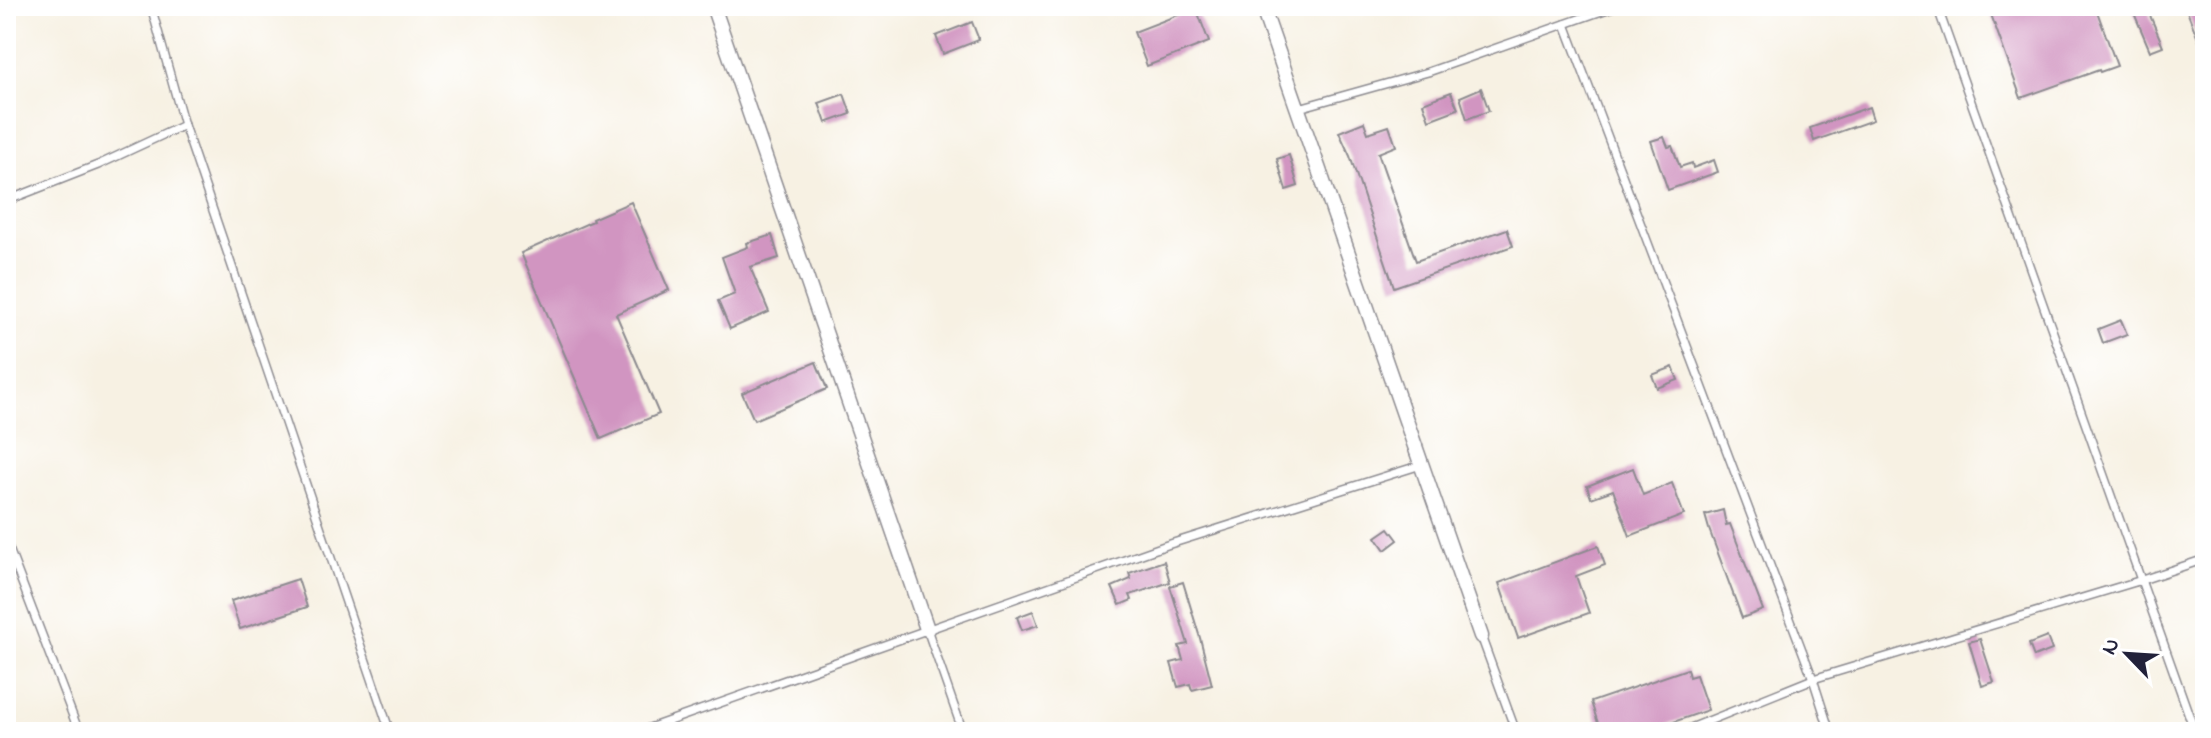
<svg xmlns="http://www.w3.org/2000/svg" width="2211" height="738" viewBox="0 0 2211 738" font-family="'Indie Flower',sans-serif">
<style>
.building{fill:#d195c1}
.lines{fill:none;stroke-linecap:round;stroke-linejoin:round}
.service-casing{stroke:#8c8a8f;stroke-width:10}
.minor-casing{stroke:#8c8a8f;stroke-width:17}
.service{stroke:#fff;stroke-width:7}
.minor{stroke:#fff;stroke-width:14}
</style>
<rect width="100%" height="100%" fill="#fff"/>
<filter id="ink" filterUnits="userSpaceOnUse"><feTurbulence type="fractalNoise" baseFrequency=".0125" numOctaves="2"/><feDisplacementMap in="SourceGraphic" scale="16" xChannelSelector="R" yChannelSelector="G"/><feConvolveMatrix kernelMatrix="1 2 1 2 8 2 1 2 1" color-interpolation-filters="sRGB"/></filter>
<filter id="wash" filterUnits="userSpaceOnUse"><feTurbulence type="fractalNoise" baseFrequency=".006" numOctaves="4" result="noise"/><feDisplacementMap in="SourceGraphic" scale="32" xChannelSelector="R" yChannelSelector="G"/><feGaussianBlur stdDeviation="1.8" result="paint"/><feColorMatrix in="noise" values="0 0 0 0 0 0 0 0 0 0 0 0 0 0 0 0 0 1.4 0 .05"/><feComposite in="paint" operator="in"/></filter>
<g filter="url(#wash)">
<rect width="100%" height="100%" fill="#f7f1e3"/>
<g id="blocks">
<!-- building -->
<g class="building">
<polygon points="1988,6 2095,6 2117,66 2100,72 2099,70 2021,98"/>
<polygon points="2131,6 2146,6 2163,46 2150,51"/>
<polygon points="2185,6 2205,6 2205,54 2204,54"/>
<polygon points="1196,8 1209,42 1147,66 1134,32"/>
<polygon points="972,22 979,40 943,54 936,36"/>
<polygon points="1481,88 1489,111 1467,119 1460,97"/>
<polygon points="1451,92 1458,109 1429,120 1423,103"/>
<polygon points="844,94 851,114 826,123 819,103"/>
<polygon points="1869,107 1873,120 1814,141 1810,128"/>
<polygon points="1364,122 1368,133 1389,126 1396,146 1378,153 1416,261 1507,229 1513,246 1394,287 1350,156 1339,132"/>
<polygon points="1664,137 1668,147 1672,146 1680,167 1692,163 1693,168 1714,160 1718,172 1668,190 1651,141"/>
<polygon points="1289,155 1298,186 1286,190 1277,159"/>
<polygon points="631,202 669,290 616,314 659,414 601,439 521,253 593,221 592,219"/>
<polygon points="772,235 779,258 750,267 769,312 730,329 718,301 735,294 722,257 748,247 747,243"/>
<polygon points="2121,320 2127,334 2103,343 2098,329"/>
<polygon points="816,362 827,389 754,420 742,393"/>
<polygon points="1673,367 1678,380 1657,388 1652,375"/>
<polygon points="1633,468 1643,495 1672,483 1684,515 1630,536 1613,490 1591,498 1587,486"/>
<polygon points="1723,510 1726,525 1730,524 1763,610 1742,618 1709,529 1705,515"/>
<polygon points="1389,528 1398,540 1385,550 1376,537"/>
<polygon points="1598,546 1605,565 1576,576 1589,613 1518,638 1499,583"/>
<polygon points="1164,561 1170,582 1130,595 1132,600 1120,605 1112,587 1131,579 1129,573"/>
<polygon points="298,579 307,607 240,629 231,601"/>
<polygon points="1183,582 1200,638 1212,685 1192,690 1190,684 1178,687 1171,663 1183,660 1179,646 1188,644 1170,586"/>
<polygon points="1033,611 1038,625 1022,630 1017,617"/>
<polygon points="2047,637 2052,650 2034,657 2029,644"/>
<polygon points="1980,639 1994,682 1982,686 1969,642"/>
<polygon points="1687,669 1689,677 1696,675 1708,710 1645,732 1601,732 1591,702"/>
</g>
</g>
</g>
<g filter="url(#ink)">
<use href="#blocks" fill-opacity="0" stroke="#8c8a8f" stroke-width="2"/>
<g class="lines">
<defs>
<g id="service">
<polyline points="151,6 184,125 390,732"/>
<polyline points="1937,6 2195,732"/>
<polyline points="1565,24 1813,679 1830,732"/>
<polyline points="1299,108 1428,72 1616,6"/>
<polyline points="6,201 98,165 184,125"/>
<polyline points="6,541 79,732"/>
<polyline points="927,629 963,732"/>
<polyline points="1481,636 1516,732"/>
<polyline points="638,732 1167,545 1421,465"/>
<polyline points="1681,732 1813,679 2142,580 2205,559"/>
</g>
<g id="minor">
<polyline points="713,6 927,629"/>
<polyline points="1262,6 1481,636"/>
</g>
</defs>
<!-- service casing -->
<use href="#service" class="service-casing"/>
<!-- minor casing -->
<use href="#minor" class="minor-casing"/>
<!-- service -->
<use href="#service" class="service"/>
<!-- minor -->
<use href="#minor" class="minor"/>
</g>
</g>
<!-- margin -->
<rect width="2211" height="738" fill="none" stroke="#fff" stroke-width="32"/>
<!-- north arrow -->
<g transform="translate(2127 654) rotate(295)" stroke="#ffffff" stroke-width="6" paint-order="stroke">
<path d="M0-6L14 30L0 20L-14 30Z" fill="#22223b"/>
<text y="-12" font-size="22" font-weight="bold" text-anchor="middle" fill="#22223b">N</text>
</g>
</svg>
